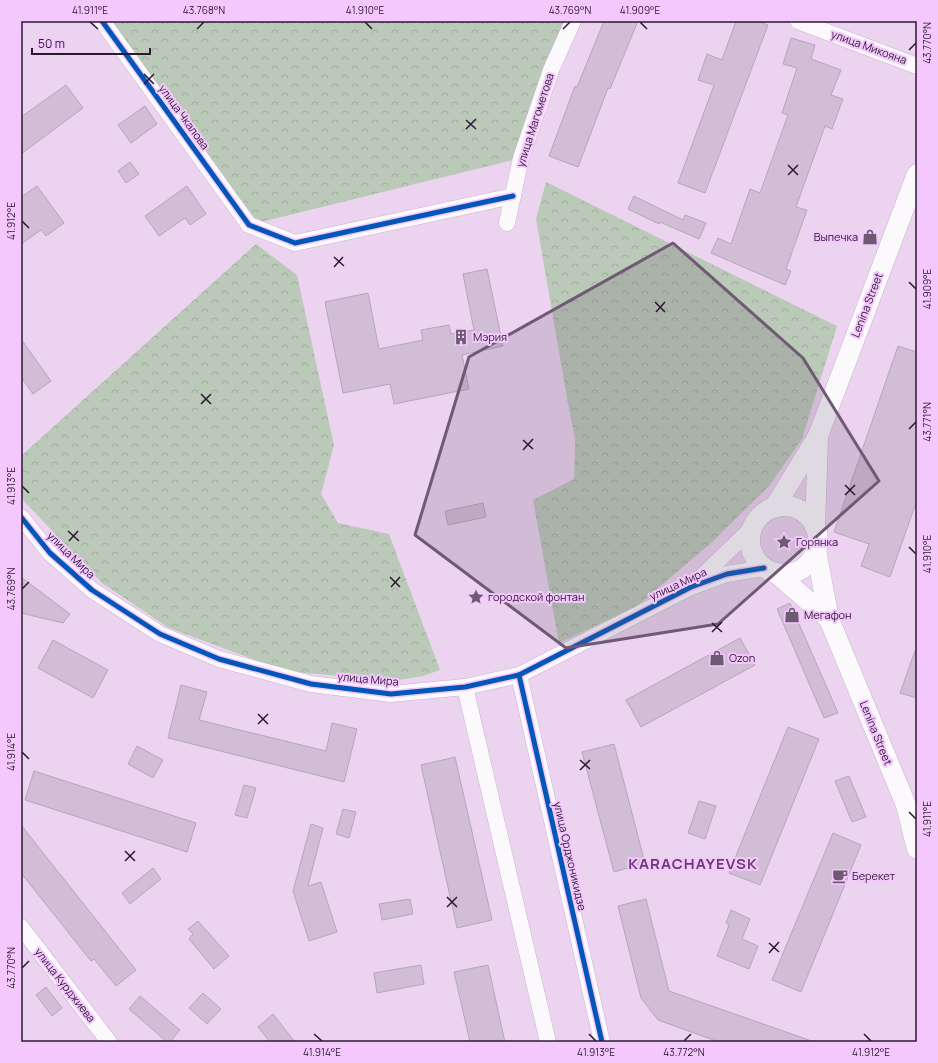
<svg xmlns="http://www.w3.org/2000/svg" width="938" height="1063" viewBox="0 0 938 1063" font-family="Manrope,sans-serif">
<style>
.park{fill:url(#park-crowns)}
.building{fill:#d1bdd6;stroke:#b8a4bd}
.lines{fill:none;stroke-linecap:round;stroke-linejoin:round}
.minor-casing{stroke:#c8b4cd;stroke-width:17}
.major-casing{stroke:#c8b4cd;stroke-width:21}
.minor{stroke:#fcf9fd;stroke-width:16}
.major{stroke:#fcf9fd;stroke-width:20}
.cycleway-casing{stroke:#f4c8fd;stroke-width:8}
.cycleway{stroke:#0057b8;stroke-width:5}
.marked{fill:#6f5a74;fill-opacity:0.2;stroke:#6f5a74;stroke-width:3;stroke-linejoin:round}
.ticks{fill:none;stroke:#2c1831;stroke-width:1.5}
.labels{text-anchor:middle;stroke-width:4;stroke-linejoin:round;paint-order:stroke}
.street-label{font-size:11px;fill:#2c1831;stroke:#f4c8fd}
.poi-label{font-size:11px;fill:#2c1831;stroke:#f4c8fd;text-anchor:start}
.district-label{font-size:15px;font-weight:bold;letter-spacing:1px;fill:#6b3b75;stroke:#f4c8fd}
.neatline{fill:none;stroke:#2c1831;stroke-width:1.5}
.ticks-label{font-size:10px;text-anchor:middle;fill:#2c1831}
</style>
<defs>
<pattern id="park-crowns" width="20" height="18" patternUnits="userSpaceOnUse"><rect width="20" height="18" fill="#bbc9b8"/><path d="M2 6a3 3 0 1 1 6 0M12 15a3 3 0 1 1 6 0" fill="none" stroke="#a1ac9f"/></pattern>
</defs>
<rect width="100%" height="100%" fill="#ecd4f1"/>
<!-- park -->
<g class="park">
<polygon points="103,21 573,21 521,158 249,225"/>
<polygon points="546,182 837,326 802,439 770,485 711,543 637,606 559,643 533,500 574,479 575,440 567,398 536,219"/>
<polygon points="256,244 297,275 334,445 321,494 338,523 389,534 440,670 423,676 393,681 285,671 169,628 102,583 21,498 21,456"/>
</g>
<!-- building -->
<g class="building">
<polygon points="604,21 638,21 610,89 608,88 578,167 549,156 575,86 577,87"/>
<polygon points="736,21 757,21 768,25 705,193 678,183 714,85 698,80 707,54 722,60"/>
<polygon points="791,38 815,45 811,59 841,70 831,95 843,99 832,129 825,126 796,207 807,210 786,269 791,271 785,285 711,253 718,238 731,244 750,189 760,193 788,115 782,113 797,68 783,64"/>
<polygon points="66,85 83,108 21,154 21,117"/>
<polygon points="145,106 157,124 131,143 118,125"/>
<polygon points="130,162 139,174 126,183 118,171"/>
<polygon points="37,186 64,223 46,236 41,230 21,244 21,197"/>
<polygon points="187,186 206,214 190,225 185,218 159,236 145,216"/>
<polygon points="634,196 683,220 685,215 706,223 699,239 660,222 659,224 628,209"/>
<polygon points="487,269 503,346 462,355 469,389 394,404 390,384 343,393 325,302 368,293 379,349 423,340 421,330 449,325 451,334 474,330 463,274"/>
<polygon points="21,339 51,381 33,394 21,377"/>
<polygon points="898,346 917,352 917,500 890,577 861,566 869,544 834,532"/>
<polygon points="483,503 486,517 448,525 445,511"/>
<polygon points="21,577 70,614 63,623 21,613"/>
<polygon points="790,603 838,713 824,718 777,609"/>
<polygon points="740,638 755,665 641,727 626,700"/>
<polygon points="53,640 108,670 93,698 38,668"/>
<polygon points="915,651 917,651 917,698 900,693"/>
<polygon points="181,685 207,692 199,720 326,751 332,723 357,729 344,782 168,738"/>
<polygon points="788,727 819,739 760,885 729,873"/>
<polygon points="614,744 645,863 614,872 582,752"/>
<polygon points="137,746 163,760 153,778 128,764"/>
<polygon points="455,757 492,920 457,928 421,765"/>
<polygon points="34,771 196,823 187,852 25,800"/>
<polygon points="849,776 866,817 852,822 835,781"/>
<polygon points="244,785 256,788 247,818 235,815"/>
<polygon points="699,801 716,806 705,839 688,833"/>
<polygon points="343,809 356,812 349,838 336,834"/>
<polygon points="311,824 323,828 308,886 321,882 337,932 309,941 293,891"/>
<polygon points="21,825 136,970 116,986 94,959 91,961 21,873"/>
<polygon points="833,833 861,845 801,992 772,980"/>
<polygon points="153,868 161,879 130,904 122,893"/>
<polygon points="410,899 413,914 382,920 379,904"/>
<polygon points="646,899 669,991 809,1040 808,1042 719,1042 658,1020 641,998 618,906"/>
<polygon points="731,910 750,919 742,939 758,946 749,969 717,956 729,925 726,923"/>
<polygon points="198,921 229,956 214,969 189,939 193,934 188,929"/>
<polygon points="421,965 424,984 377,993 374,973"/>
<polygon points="488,965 505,1042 470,1042 454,972"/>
<polygon points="46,987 62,1008 52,1016 36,995"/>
<polygon points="203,993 221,1009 207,1024 189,1008"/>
<polygon points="140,996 180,1030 170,1042 167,1042 129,1009"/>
<polygon points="273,1014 295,1042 270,1042 258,1027"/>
</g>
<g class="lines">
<defs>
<g id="minor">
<polyline points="102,21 249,225 295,243 513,196"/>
<polyline points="798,21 917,66"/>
<polyline points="507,223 521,158 551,70 573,21"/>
<polyline points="21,517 50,553 92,590 160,634 219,659 311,684 391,694 465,687 519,675 691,587 727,574 764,568"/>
<polyline points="695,583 752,528"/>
<polyline points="519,675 602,1042"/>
<polyline points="465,687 548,1042"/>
<polyline points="21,927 109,1042"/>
</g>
<g id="major">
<circle cx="784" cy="540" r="34"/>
<polyline points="774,508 818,436 917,174"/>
<polyline points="815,527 818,438"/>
<polyline points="816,550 829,619 906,805 917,849"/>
<polyline points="776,573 829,619"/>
</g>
</defs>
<!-- minor casing -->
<use href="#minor" class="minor-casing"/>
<!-- major casing -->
<use href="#major" class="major-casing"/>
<!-- minor -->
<use href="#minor" class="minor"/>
<!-- major -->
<use href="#major" class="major"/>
<defs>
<g id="cycleway">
<polyline points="102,21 249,225 295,243 513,196"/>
<polyline points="21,517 50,553 92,590 160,634 219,659 311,684 391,694 465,687 519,675 691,587 727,574 764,568"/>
<polyline points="519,675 602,1042"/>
</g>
</defs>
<!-- cycleway casing -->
<use href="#cycleway" class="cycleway-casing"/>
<!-- cycleway -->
<use href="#cycleway" class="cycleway"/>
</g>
<!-- marked area -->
<path class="marked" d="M673,243L803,358L879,481L718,624L566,648L415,535L469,357Z"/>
<!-- ticks -->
<path class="ticks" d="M90,22L98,29M365,22L372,29M640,22L647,29M197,29L204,22M563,29L570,22M909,50L916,43M144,74L154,84M144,84L154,74M466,120L476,129M466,129L476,119M788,165L798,175M788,175L798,165M22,221L29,228M334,257L344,266M334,267L343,257M909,282L916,289M655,302L665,312M656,312L665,302M201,394L211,404M201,404L211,394M909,429L916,422M523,440L533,449M523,450L533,439M845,485L855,495M22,486L29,493M845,495L855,485M68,531L79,541M69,541L78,531M909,547L916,554M390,577L400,587M391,587L400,577M22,589L29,582M712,623L722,632M712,632L722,622M258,714L268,724M258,724L268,714M22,752L29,759M580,760L590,769M580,770L590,760M909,812L916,819M125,851L135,861M125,861L135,851M447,897L457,907M447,907L457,897M769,943L779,952M769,953L779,942M22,968L29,961M314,1034L322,1041M589,1034L596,1041M864,1034L871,1041M684,1041L691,1034"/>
<!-- icons -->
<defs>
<symbol id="shop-bare" viewBox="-9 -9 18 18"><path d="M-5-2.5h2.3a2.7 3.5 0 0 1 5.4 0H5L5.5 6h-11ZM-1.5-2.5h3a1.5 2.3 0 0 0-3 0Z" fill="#6f5a74" stroke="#f4c8fd" stroke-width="2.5" paint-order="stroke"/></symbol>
<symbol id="building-bare" viewBox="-9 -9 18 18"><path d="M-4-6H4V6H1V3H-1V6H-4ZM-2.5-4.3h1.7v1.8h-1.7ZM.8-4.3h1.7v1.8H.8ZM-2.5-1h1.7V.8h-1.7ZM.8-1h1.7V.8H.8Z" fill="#6f5a74" stroke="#f4c8fd" stroke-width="2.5" paint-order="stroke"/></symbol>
<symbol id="sight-bare" viewBox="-9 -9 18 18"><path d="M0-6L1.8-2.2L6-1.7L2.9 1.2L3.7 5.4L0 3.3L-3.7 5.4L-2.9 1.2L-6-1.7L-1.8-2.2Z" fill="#6f5a74" stroke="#f4c8fd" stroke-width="2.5" paint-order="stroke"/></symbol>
<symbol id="cafe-bare" viewBox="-9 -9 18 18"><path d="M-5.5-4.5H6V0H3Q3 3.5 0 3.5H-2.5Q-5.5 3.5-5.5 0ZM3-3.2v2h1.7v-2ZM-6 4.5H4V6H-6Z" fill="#6f5a74" stroke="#f4c8fd" stroke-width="2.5" paint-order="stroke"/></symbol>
</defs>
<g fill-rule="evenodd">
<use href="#shop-bare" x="859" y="226" width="22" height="22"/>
<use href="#building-bare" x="450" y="326" width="22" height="22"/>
<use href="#sight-bare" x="773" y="531" width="22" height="22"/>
<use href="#sight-bare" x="465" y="586" width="22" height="22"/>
<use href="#shop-bare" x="781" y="604" width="22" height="22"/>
<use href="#shop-bare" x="706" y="647" width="22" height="22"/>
<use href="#cafe-bare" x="829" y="865" width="22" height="22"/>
</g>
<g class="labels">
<!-- street labels -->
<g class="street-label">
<text transform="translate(869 47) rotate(20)" y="4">улица Микояна</text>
<text transform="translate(184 117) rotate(54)" y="4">улица Чкалова</text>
<text transform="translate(535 120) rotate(-72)" y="4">улица Магометова</text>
<text transform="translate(867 305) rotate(-69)" y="4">Lenina Street</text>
<text transform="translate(71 555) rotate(44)" y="4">улица Мира</text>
<text transform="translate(678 584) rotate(-25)" y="4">улица Мира</text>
<text transform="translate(368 679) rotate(5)" y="4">улица Мира</text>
<text transform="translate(876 733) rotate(68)" y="4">Lenina Street</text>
<text transform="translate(570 856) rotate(77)" y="4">улица Орджоникидзе</text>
<text transform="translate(65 985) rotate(52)" y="4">улица Курджиева</text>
</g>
<!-- poi labels -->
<g class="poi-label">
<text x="858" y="241" text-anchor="end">Выпечка</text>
<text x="473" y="341">Мэрия</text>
<text x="796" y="546">Горянка</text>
<text x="488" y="601">городской фонтан</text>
<text x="804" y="619">Мегафон</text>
<text x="729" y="662">Ozon</text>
<text x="852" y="880">Берекет</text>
</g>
<!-- district labels -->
<g class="district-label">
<text x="693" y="869">KARACHAYEVSK</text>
</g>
</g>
<!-- border -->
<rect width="938" height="1063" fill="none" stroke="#f4c8fd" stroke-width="44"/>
<!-- scale -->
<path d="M32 48v6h118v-6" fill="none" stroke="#2c1831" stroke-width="2"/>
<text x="38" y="48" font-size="12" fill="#2c1831" stroke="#f4c8fd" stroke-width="3" paint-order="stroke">50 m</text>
<rect x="22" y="22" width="894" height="1019" class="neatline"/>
<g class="ticks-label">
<text x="90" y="14">41.911°E</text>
<text x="204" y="14">43.768°N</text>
<text x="365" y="14">41.910°E</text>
<text x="570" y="14">43.769°N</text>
<text x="640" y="14">41.909°E</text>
<text transform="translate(927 43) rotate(-90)" y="4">43.770°N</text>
<text transform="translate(11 221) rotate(-90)" y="4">41.912°E</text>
<text transform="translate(927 289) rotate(-90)" y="4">41.909°E</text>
<text transform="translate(927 422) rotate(-90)" y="4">43.771°N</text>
<text transform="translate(11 486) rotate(-90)" y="4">41.913°E</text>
<text transform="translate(927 554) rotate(-90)" y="4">41.910°E</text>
<text transform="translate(11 589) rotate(-90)" y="4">43.769°N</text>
<text transform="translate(11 752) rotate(-90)" y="4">41.914°E</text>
<text transform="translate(927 819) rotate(-90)" y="4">41.911°E</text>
<text transform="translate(11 968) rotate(-90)" y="4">43.770°N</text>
<text x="322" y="1056">41.914°E</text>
<text x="596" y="1056">41.913°E</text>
<text x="684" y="1056">43.772°N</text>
<text x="871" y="1056">41.912°E</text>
</g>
</svg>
